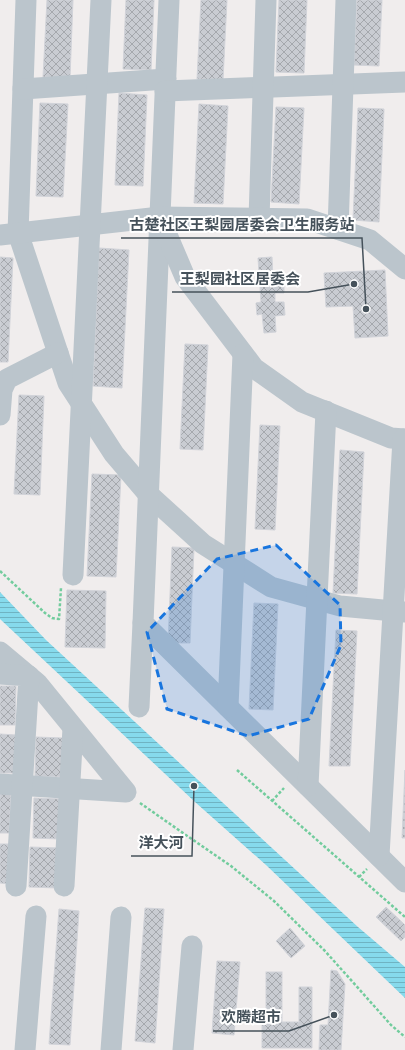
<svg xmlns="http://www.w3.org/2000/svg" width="405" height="1050" viewBox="0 0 405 1050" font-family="'Exo 2','Noto Sans SC',sans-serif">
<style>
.water{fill:url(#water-rules)}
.building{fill:url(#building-cross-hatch);stroke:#d1d3d9}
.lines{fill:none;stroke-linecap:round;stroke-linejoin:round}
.path{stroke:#72cc9d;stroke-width:2.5;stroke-dasharray:3 2;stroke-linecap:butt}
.minor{stroke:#bbc5cc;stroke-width:21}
.marked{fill:#1875de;fill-opacity:0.2;stroke:#1875de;stroke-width:3;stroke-dasharray:8 5;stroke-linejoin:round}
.leader{fill:none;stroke:#45515a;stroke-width:1.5}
.callout-dot{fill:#45515a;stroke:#fff;stroke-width:1.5}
.callout-label{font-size:15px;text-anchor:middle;font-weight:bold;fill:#45515a;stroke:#fff;stroke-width:4;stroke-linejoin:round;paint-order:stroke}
</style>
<defs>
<pattern id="water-rules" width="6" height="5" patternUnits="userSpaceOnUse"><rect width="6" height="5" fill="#86daec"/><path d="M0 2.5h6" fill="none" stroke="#6fb3c2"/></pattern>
<pattern id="building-cross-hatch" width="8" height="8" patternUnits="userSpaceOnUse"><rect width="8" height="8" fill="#c9ccd2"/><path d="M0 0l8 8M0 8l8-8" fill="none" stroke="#a5a8ad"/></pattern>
</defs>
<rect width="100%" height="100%" fill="#f0eded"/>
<!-- water -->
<polygon class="water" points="0,592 46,640 148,734 358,927 405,967 405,998 266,865 195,802 0,619"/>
<!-- building -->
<g class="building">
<polygon points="47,0 73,0 70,78 43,77"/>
<polygon points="126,0 154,0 151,70 123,69"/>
<polygon points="201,0 227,0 223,80 197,79"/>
<polygon points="279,0 307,0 304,73 276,72"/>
<polygon points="357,0 382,0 379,66 354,65"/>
<polygon points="119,93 147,95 143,186 115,185"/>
<polygon points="40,103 68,104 63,197 36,196"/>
<polygon points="199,104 228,106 223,204 194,203"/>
<polygon points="276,107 304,108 299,204 271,202"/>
<polygon points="358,108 384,109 379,222 353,220"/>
<polygon points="99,248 129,250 122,388 93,386"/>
<polygon points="0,257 13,258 8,362 0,362"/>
<polygon points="272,257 273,280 284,279 284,293 275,293 275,302 284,302 285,315 275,316 276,332 264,333 262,314 257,315 256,303 261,302 258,258"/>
<polygon points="385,270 388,336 355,338 353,306 326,307 324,273"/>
<polygon points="185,344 208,345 203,450 180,449"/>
<polygon points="19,395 44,396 40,495 14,494"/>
<polygon points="260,425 280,426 275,530 255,529"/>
<polygon points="340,450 364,452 357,594 333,593"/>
<polygon points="92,474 121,475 116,577 87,576"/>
<polygon points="172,547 194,548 190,643 168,643"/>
<polygon points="67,590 106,591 105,648 65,647"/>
<polygon points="254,603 278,604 273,710 249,709"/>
<polygon points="336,630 357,631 350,766 329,766"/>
<polygon points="0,686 16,686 15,725 0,725"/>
<polygon points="0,734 16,735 15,773 0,773"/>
<polygon points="36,737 63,738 61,777 35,776"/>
<polygon points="405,770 405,838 402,838"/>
<polygon points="0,793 11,794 9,833 0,833"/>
<polygon points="34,798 61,799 59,839 33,838"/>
<polygon points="0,844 11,844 10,884 0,883"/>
<polygon points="30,847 59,848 58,888 29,887"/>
<polygon points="386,907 405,925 405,937 401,941 376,917"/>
<polygon points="145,908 164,909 155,1043 135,1041"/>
<polygon points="59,909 79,911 70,1045 49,1044"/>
<polygon points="290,928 305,946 291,958 276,941"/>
<polygon points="217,961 240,962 234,1035 212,1033"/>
<polygon points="331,970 337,971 345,984 341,1050 319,1050 320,1025 328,1025"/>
<rect x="266" y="972" width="16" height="50"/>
<polygon points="299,987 312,987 312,1048 262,1048 262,1022 299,1022"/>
</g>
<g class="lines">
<!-- path -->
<g class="path">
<polyline points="0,571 45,613 52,618 59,619 61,588"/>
<polyline points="237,770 405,917"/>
<polyline points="272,801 284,788"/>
<polyline points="140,803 183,833 231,866 274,901 325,951 359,989 391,1025 405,1037"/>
<polyline points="359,877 367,869"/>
</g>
<!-- minor -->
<g class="minor">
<polyline points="26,0 18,233 68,383 114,454 148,494 203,544 271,587 340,606 405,612"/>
<polyline points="169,0 143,623 405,882"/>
<polyline points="23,89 166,79"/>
<polyline points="165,91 405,82"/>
<polyline points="259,219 266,0"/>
<polyline points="162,223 185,277 254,368 302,402 391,438 405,439"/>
<polyline points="338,229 346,0"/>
<polyline points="0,235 160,217 307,219 370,240 405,269"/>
<polyline points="0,415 2,390 7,379 58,353"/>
<polyline points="73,575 101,0"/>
<polyline points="0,652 37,683 126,792 0,784"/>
<polyline points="0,674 29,676 16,886"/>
<polyline points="139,707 143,623"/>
<polyline points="228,707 243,354"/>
<polyline points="308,786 326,411"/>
<polyline points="379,856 403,439"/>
<polyline points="64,886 73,728"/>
<polyline points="25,1050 36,916"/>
<polyline points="111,1050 121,917"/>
<polyline points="183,1050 192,946"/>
</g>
</g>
<!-- marked area -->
<path class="marked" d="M276,545L340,605L341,645L309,719L248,736L167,709L147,632L217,559Z"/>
<!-- callouts -->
<path class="leader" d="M366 309L362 238H121M354 284L308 292H172M194 786L192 856H131M334 1015L289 1031H213"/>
<g class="callout-dot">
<circle cx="366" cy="309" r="4"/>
<circle cx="354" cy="284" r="4"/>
<circle cx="194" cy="786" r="4"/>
<circle cx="334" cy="1015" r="4"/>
</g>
<g class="callout-label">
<text x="242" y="230">古楚社区王梨园居委会卫生服务站</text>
<text x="240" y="284">王梨园社区居委会</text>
<text x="161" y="848">洋大河</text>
<text x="251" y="1022">欢腾超市</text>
</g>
</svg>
